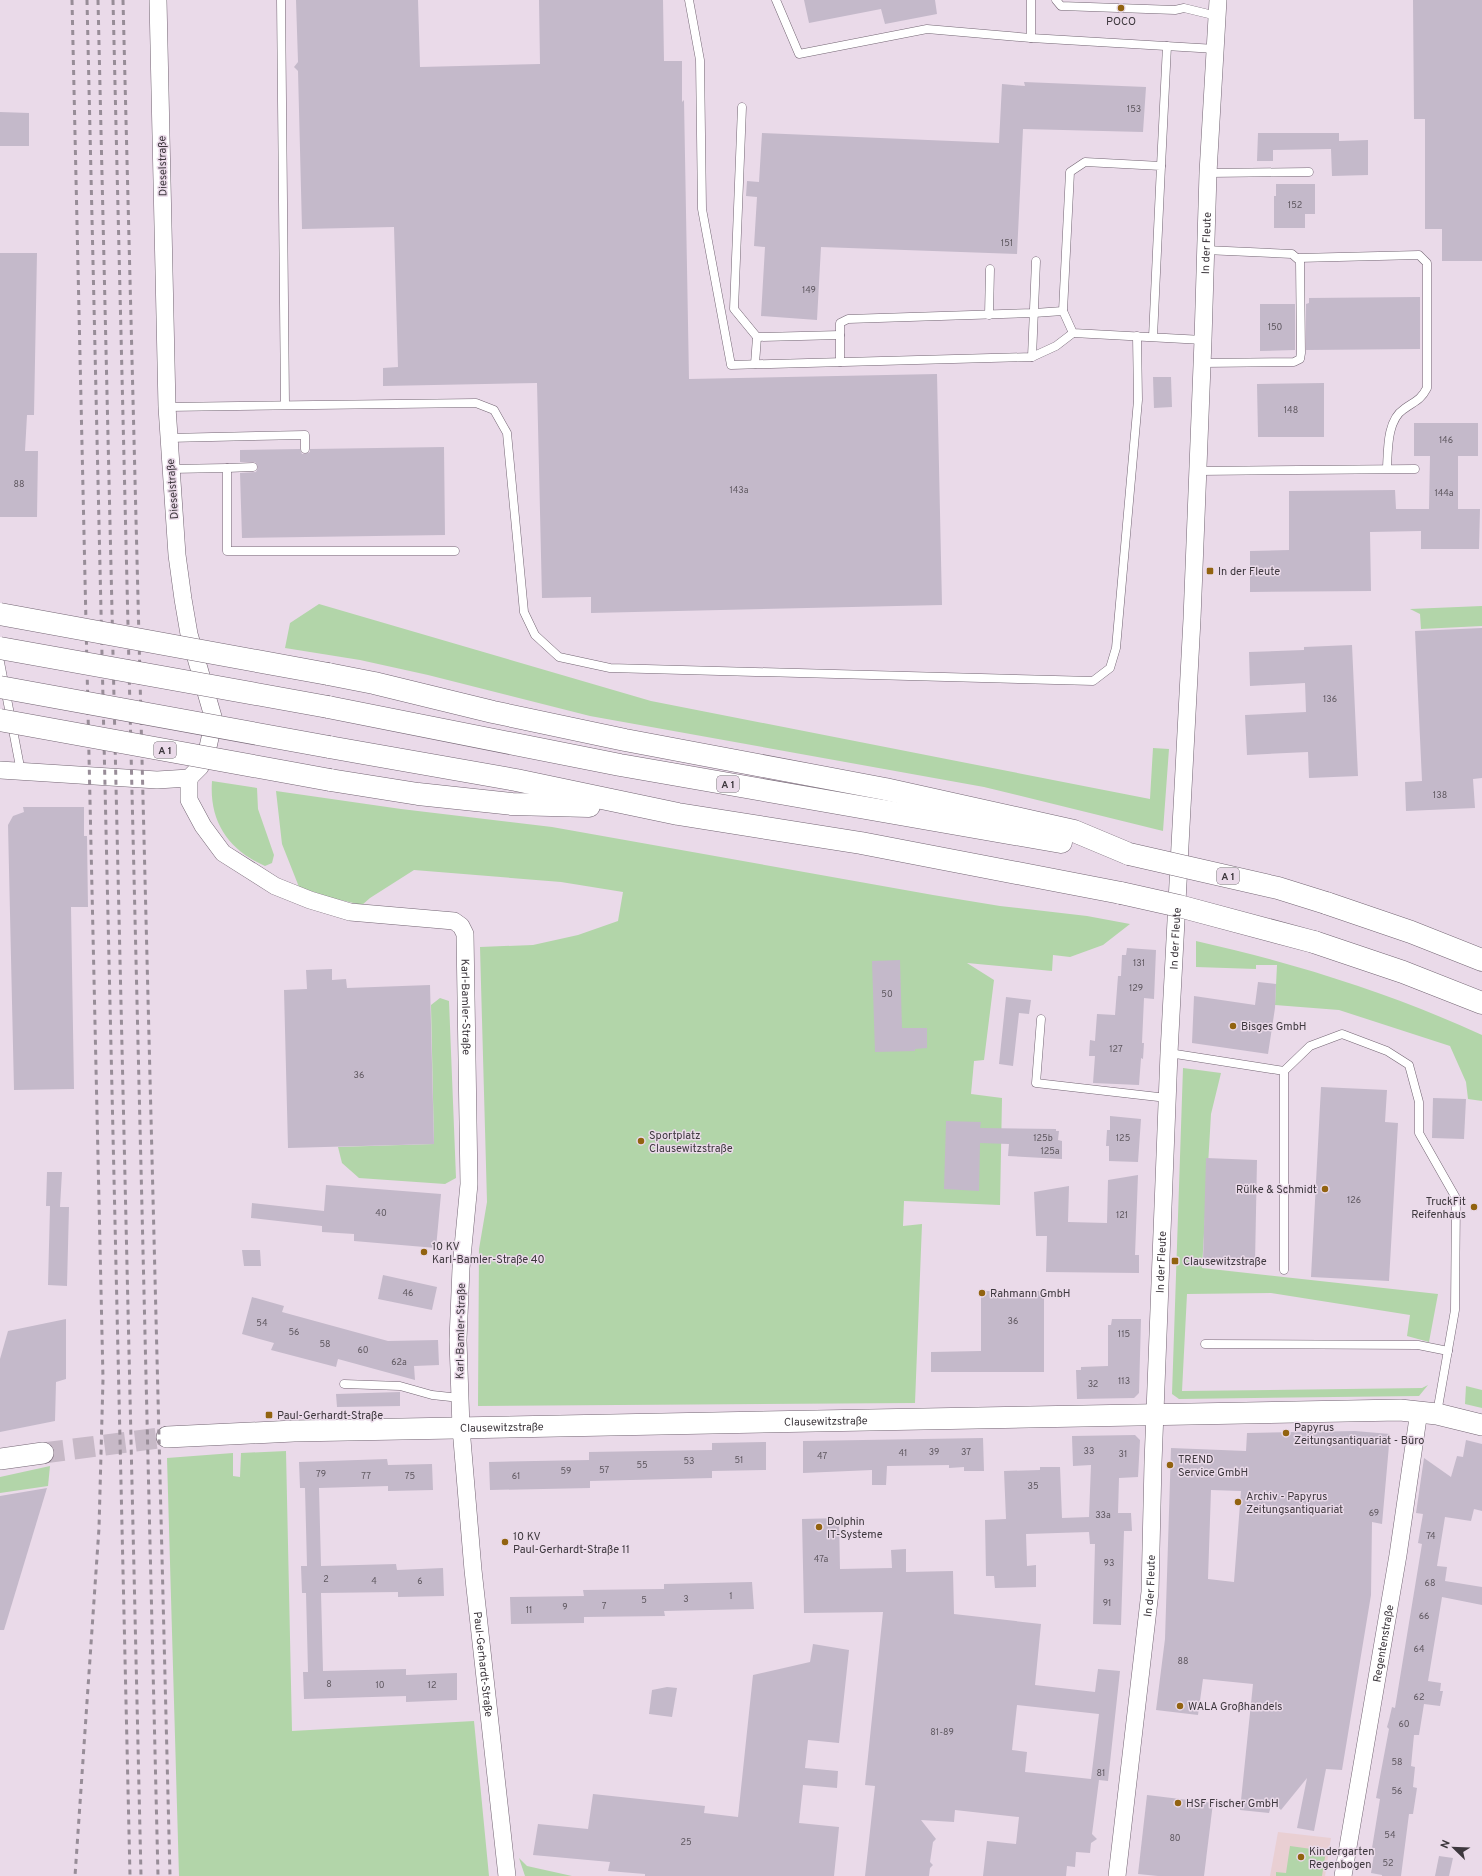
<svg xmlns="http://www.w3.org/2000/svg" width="1482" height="1876" viewBox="0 0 1482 1876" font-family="Overpass,sans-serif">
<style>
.education{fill:#e9cfd3}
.green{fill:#b2d5a9}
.building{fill:#c4b9ca;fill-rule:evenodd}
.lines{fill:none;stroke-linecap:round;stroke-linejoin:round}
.tertiary-tunnel{stroke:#c7b9c7;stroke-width:21;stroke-dasharray:21 10;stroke-linecap:butt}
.service-casing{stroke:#736573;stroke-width:9}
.minor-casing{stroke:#736573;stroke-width:18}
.tertiary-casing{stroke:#736573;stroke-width:22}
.motorway-casing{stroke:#736573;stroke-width:23}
.service{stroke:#fff;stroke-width:8}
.minor{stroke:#fff;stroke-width:17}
.tertiary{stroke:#fff;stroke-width:21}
.motorway{stroke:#fff;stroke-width:22}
.rail{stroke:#988d98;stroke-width:3;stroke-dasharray:5 5;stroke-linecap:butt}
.motorway-bridge-casing{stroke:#736573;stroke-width:23;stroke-linecap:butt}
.motorway-bridge{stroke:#fff;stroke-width:22}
.poi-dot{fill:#926310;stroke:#eadae9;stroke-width:1.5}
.labels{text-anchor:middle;stroke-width:3;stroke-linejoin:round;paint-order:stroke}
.number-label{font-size:9px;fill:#5f5860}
.shield{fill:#eadae9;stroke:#716871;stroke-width:1}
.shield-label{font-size:10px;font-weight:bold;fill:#3d373d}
.poi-label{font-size:11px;fill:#3d373d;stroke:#eadae9;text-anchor:start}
.street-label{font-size:11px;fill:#3d373d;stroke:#eadae9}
</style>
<rect width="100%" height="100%" fill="#eadae9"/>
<!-- education -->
<polygon class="education" points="1278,1832 1331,1838 1325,1876 1270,1876"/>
<!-- green -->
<g class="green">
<polygon points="319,604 651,701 1150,799 1153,748 1169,749 1163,831 984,787 590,716 428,675 360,660 285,648 290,623"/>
<polygon points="1482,606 1482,626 1421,629 1420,614 1410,609"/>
<path d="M212,781L257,788L258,809L274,855L272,863L265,866C228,850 209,821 212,781Z"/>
<polygon points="276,791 401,809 552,827 933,895 1000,906 1087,916 1130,924 1103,945 1070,957 1053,955 1052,971 967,963 994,980 984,1060 974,1061 971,1094 1002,1098 1000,1205 904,1201 903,1226 922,1224 915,1403 478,1406 479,1249 487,1202 480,947 533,945 578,935 618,921 623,892 561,882 414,870 370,898 362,905 332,898 299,887 282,844"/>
<path d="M1196,941C1294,963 1390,993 1482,1035V1101L1468,1099L1466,1082L1450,1046L1339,1010L1275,1005L1277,965H1256V969L1196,967Z"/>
<polygon points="440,998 449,1001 456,1178 445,1184 359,1178 342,1163 338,1147 434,1144 431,1005"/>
<polygon points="1183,1068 1221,1073 1211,1114 1202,1268 1438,1294 1429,1342 1407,1336 1410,1315 1271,1293 1187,1294 1182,1391 1422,1388 1428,1385 1419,1396 1179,1399 1172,1394"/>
<polygon points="1466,1386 1482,1390 1482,1408 1465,1404"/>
<polygon points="286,1451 292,1731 474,1721 489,1876 179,1876 167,1458 233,1453 233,1476 240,1477 241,1453"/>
<polygon points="50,1466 48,1486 0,1493 0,1477"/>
<polygon points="1290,1846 1326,1851 1322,1876 1276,1876 1276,1872 1286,1873"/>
<polygon points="519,1858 527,1866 572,1876 525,1876"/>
</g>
<!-- building -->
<g class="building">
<polygon points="296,0 418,0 420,67 540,64 539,0 663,0 664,61 682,61 682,102 684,100 689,379 937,374 942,605 591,613 591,597 542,598 537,383 383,386 383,368 398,367 394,227 302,229 298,71 294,67 298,62"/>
<polygon points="804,0 935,0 937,14 885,24 881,9 809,23"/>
<polygon points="1413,0 1482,0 1482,261 1442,261 1442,229 1425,229 1425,119 1414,119"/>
<polygon points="1024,82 1146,87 1143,132 1023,129 1017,254 821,247 817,320 761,316 765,247 754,246 757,197 746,196 747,181 759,182 762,133 999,143 1002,84 1025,86"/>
<polygon points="0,112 29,113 29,146 0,146"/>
<polygon points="1258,133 1339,133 1339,141 1368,140 1368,175 1332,176 1331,149 1273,150 1273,161 1257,161"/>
<polygon points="1276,184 1315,184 1315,214 1305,214 1305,228 1274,228 1274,196 1276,196"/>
<polygon points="0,253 37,253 34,415 27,415 25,451 38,451 37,517 0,517"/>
<polygon points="1420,297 1420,349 1306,350 1306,304 1309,303 1309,298"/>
<polygon points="1260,304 1295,304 1295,350 1260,351"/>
<polygon points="1153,377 1171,377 1172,407 1154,408"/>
<polygon points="1324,383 1324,437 1258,437 1257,384"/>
<polygon points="1414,423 1478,423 1478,456 1458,456 1458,509 1480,509 1479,549 1421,549 1421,531 1370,532 1371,591 1250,592 1250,551 1289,550 1289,491 1395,490 1396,509 1429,509 1430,456 1414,456"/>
<polygon points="444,447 445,535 242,538 240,473 256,472 258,467 255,462 240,462 240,450 300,449 302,454 305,454 310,452 310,449"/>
<polygon points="1482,628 1482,778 1473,779 1475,808 1406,811 1405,782 1422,781 1415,631"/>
<polygon points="1352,645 1358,776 1309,778 1308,752 1247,755 1245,715 1306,712 1305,683 1250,686 1249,652 1304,650 1304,647"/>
<polygon points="23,807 84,807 84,836 87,836 88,907 71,907 74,1089 14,1090 8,825 13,816 24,812"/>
<polygon points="1127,948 1156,950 1154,999 1144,998 1142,1043 1144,1043 1143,1059 1141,1058 1139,1085 1093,1083 1095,1056 1089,1056 1090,1040 1095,1041 1097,1014 1115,1015 1118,976 1121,976 1122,955 1126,955"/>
<polygon points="900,960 902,1028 927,1028 927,1048 915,1049 915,1051 875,1052 872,961"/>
<polygon points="332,969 332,980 346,979 347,988 430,985 434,1144 288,1148 284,990 307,989 306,970"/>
<polygon points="1258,982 1276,984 1275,1008 1268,1054 1192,1043 1194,996 1255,1005"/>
<polygon points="1006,997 1031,1000 1029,1014 1019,1013 1013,1066 999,1064"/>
<polygon points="1321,1087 1387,1090 1385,1122 1398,1123 1389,1281 1311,1277"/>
<polygon points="1433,1098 1466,1099 1464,1139 1432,1138"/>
<polygon points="1110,1116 1141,1119 1138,1162 1109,1161 1109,1146 1106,1146 1107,1130 1110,1130"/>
<polygon points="946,1121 981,1122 980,1128 1056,1129 1056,1131 1059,1131 1058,1140 1062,1141 1062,1159 1008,1156 1009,1144 980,1143 979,1191 944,1189"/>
<polygon points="1206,1158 1257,1160 1255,1263 1203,1262"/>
<polygon points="47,1172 62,1172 60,1207 69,1207 67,1286 48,1285 50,1206 46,1206"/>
<polygon points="1138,1175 1135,1255 1139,1255 1139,1273 1046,1272 1047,1236 1036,1236 1034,1192 1069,1186 1068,1222 1107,1223 1108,1180"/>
<polygon points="326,1185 441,1194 436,1248 354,1241 354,1234 322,1232 322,1226 251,1218 252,1203 324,1211"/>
<polygon points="242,1250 260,1250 261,1266 244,1266"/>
<polygon points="383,1275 437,1287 432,1310 378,1299"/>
<polygon points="981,1291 1044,1291 1044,1372 931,1372 931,1352 981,1351"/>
<polygon points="252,1297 284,1306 282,1312 388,1341 438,1340 439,1365 414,1366 415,1380 338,1359 336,1367 271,1350 274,1343 242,1334"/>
<polygon points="66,1319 66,1379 56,1382 55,1421 0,1432 0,1359 8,1331"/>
<polygon points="1112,1319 1141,1319 1139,1393 1134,1398 1077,1399 1076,1370 1081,1370 1081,1367 1108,1366 1108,1325 1111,1325"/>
<polygon points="400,1392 400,1406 337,1407 336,1394"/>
<path d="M1355,1431L1390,1434L1382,1524L1372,1522L1371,1595L1342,1770L1326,1769L1314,1831L1297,1828L1307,1778L1281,1810L1272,1802L1269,1813L1240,1810L1253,1684L1203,1679L1198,1715L1156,1710L1165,1639L1171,1448L1246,1451L1247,1433ZM1211,1490L1241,1491L1234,1582L1208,1579Z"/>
<polygon points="1135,1435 1140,1440 1138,1477 1119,1478 1118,1513 1131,1513 1132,1531 1124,1531 1121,1625 1093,1624 1095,1544 1090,1544 1089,1532 1026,1534 1027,1566 1036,1565 1036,1587 995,1588 994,1576 986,1576 985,1520 1006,1519 1004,1471 1040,1470 1040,1467 1060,1467 1062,1518 1089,1517 1091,1465 1073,1466 1072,1436"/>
<polygon points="983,1438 984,1471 964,1471 964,1467 949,1468 949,1465 887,1466 886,1485 872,1485 872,1470 803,1473 803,1441"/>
<polygon points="1466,1440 1482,1444 1482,1511 1474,1509 1471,1521 1445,1517 1437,1566 1447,1567 1445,1581 1482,1587 1482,1605 1442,1597 1428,1681 1441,1683 1440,1691 1443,1691 1440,1706 1424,1704 1419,1735 1414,1735 1411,1766 1415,1767 1413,1787 1417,1788 1413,1814 1409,1814 1401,1876 1382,1876 1382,1875 1371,1873 1375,1848 1372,1848 1380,1799 1376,1798 1389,1729 1387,1727 1389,1720 1392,1707 1395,1708 1422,1544 1418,1543 1423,1514 1416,1513 1424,1458 1451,1477 1457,1456 1463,1457"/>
<polygon points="766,1442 766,1470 712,1471 712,1478 590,1481 590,1488 490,1490 489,1462 589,1460 589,1452 712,1450 712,1443"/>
<polygon points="387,1459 388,1465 432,1464 433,1490 388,1491 388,1486 319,1488 321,1566 396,1564 397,1570 443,1568 444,1596 398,1597 398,1592 321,1593 323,1671 406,1669 406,1675 457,1673 457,1700 406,1702 406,1696 304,1699 303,1672 308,1672 306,1593 302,1593 301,1566 307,1566 305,1488 300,1488 299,1462"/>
<polygon points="47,1488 4,1630 0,1630 0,1496"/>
<path d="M839,1518L840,1569L892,1568L891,1550L906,1549V1572L953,1571L954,1614L1041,1624L1035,1685L1095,1692L1098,1669L1120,1671L1108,1781L1099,1780L1092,1834L1097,1839L1091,1843L1090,1853L1076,1852L1075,1867L1067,1866L1066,1876H983L987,1841L1016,1844L1019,1817L955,1810L954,1822L921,1820L936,1839L933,1842L930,1862L933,1865L930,1868L929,1876H865L875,1786L865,1785L883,1612L804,1613L802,1519ZM1017,1705L1099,1714L1091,1779L1025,1772L1027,1752L1012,1750Z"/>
<polygon points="752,1582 754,1609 664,1611 665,1616 584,1617 584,1623 511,1624 510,1597 584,1596 583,1590 664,1589 664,1584"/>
<polygon points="813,1644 849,1650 839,1743 808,1740 805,1768 838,1771 837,1788 803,1785 799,1823 839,1827 834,1876 645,1876 645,1874 608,1871 610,1862 533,1855 538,1824 588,1829 593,1794 705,1806 704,1813 738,1817 753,1675 810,1662"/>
<polygon points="667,1687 677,1688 672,1717 649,1714 652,1690"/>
<polygon points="1147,1795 1213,1803 1204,1876 1158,1876 1138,1874"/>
<polygon points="1439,1856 1453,1858 1449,1876 1435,1876"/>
</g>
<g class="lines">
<!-- tertiary-tunnel -->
<polyline class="tertiary-tunnel" points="43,1453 167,1437"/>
<defs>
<g id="service">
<polyline points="281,0 285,404"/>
<polyline points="689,0 700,60 702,209 731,365 1032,357 1056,346 1073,333"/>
<polyline points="776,0 799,54 927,29 1031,38 1216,49"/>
<polyline points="1056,0 1061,6 1175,10 1184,8 1217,16"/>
<polyline points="1031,38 1031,0"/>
<polyline points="742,107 734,309 757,337 840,335"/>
<polyline points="1161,166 1167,46"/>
<polyline points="1208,173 1309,172"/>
<path d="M1298,258L1419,255L1427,263V388C1420,401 1415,401 1404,409C1387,420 1388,449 1387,468"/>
<polyline points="989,315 990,269"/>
<polyline points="1153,337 1161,166 1085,162 1070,172 1063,311 1073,333 1203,340"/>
<polyline points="1032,357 1036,261"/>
<polyline points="840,362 840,323 848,319 1034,313 1063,311"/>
<polyline points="1202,363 1294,362 1300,359 1301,353 1300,261 1292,254 1205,250"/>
<polyline points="755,364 757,337"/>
<polyline points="167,407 476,403 494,410 507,433 524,612 535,635 559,657 610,668 1093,681 1110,668 1116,648 1138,400 1137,336"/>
<polyline points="168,438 305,435 305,449"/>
<polyline points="227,468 253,467"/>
<polyline points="170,469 227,468 227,551 455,551"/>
<polyline points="1198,471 1415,469"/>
<polyline points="0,662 21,772"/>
<polyline points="1041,1019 1036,1083 1167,1098"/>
<polyline points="1169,1053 1284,1071 1310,1046 1342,1034 1387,1051 1409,1065 1419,1102 1419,1133 1456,1198 1455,1310 1437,1413"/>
<polyline points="1284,1071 1284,1270"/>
<polyline points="1205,1344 1418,1345 1448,1351"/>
<polyline points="344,1384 400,1386 432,1395 460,1398"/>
</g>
<g id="minor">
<polyline points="0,770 157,780 189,778 200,767 206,756 214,720 189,634 183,599 177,555 167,407 158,0"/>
<path id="s1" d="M189,778V800L203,826L223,853L275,886L310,900L350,912L454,921L461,926L465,934L469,1184L461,1268L458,1340L461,1428L473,1570L507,1876"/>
<path id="s2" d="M1117,1876L1150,1592L1153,1463L1169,1053L1192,619L1203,340L1208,173L1218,0"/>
<path id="s3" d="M1343,1876L1398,1555L1419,1411"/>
</g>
<g id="tertiary">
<path id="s4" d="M167,1437L294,1431L1400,1410L1437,1414L1482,1425"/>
<polyline points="0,1459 43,1453"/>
</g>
<g id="motorway">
<polyline points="328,674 374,683 493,712 625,740 885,789 1074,831 1129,854"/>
<polyline points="328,707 620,765 1061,842"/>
<polyline points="329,747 516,780 678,814 861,843 1121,893"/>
<polyline points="330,780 418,794 512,804 589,806"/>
<polyline points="1326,903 1411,932 1482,960"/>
<polyline points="1314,942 1403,972 1482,1003"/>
</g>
</defs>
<!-- service casing -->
<use href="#service" class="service-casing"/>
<!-- minor casing -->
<use href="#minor" class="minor-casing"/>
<!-- tertiary casing -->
<use href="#tertiary" class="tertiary-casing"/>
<!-- motorway casing -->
<use href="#motorway" class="motorway-casing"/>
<!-- service -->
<use href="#service" class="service"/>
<!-- minor -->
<use href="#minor" class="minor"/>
<!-- tertiary -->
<use href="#tertiary" class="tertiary"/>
<!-- motorway -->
<use href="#motorway" class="motorway"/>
<!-- rail -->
<g class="rail">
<polyline points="72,0 103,1379 99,1528 75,1876"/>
<polyline points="87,0 130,1876"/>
<polyline points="98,0 141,1876"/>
<polyline points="113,0 158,1876"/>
<polyline points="123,0 170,1876"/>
</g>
<defs>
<g id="motorway-bridge">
<polyline points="0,614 328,674"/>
<polyline points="0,648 328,707"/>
<polyline points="0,687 329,747"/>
<polyline points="0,720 330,780"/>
<polyline points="1129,854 1278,888 1326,903"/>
<polyline points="1121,893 1179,906 1314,942"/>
</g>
</defs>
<!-- motorway-bridge casing -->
<use href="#motorway-bridge" class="motorway-bridge-casing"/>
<!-- motorway-bridge -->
<use href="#motorway-bridge" class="motorway-bridge"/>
</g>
<!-- markers -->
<g class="poi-dot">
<circle cx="1121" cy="8" r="4"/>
<rect x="1206" y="567" width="8" height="8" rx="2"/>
<circle cx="1233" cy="1026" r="4"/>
<circle cx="641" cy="1141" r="4"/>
<circle cx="1325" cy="1189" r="4"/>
<circle cx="1474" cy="1207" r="4"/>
<circle cx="424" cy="1252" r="4"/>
<rect x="1171" y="1257" width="8" height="8" rx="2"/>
<circle cx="982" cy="1293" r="4"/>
<rect x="265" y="1411" width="8" height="8" rx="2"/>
<circle cx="1286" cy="1433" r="4"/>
<circle cx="1170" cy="1465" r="4"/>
<circle cx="1238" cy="1502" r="4"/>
<circle cx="819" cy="1527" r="4"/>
<circle cx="505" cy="1542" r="4"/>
<circle cx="1180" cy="1706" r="4"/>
<circle cx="1178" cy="1803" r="4"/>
<circle cx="1301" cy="1857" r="4"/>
</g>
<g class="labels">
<!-- number labels -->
<g class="number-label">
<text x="1134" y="112">153</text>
<text x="1295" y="208">152</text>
<text x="1007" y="246">151</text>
<text x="809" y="293">149</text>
<text x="1275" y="330">150</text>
<text x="1291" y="413">148</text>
<text x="1446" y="443">146</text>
<text x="19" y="487">88</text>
<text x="739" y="493">143a</text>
<text x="1444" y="496">144a</text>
<text x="1330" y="702">136</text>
<text x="1440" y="798">138</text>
<text x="1139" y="966">131</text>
<text x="1136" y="991">129</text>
<text x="887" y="997">50</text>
<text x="1116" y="1052">127</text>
<text x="359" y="1078">36</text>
<text x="1043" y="1141">125b</text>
<text x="1123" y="1141">125</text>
<text x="1050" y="1154">125a</text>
<text x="1354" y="1203">126</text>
<text x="381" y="1216">40</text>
<text x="1122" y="1218">121</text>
<text x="408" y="1296">46</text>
<text x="1013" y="1324">36</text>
<text x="262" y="1326">54</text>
<text x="294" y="1335">56</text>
<text x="1124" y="1337">115</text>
<text x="325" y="1347">58</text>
<text x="363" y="1353">60</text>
<text x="399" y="1365">62a</text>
<text x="1124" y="1384">113</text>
<text x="1093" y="1387">32</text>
<text x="1089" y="1454">33</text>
<text x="934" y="1455">39</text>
<text x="966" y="1455">37</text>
<text x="903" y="1456">41</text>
<text x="1123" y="1457">31</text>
<text x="822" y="1459">47</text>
<text x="739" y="1463">51</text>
<text x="689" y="1464">53</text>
<text x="642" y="1468">55</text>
<text x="604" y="1473">57</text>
<text x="566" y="1474">59</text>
<text x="321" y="1477">79</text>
<text x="366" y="1479">77</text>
<text x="410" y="1479">75</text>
<text x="516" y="1479">61</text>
<text x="1033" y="1489">35</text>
<text x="1374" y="1516">69</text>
<text x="1103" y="1518">33a</text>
<text x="1431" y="1539">74</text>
<text x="821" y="1562">47a</text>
<text x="1109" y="1566">93</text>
<text x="326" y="1582">2</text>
<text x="374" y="1584">4</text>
<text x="420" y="1584">6</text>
<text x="1430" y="1586">68</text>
<text x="731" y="1599">1</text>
<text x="686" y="1602">3</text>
<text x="644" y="1603">5</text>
<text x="1107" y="1606">91</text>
<text x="604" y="1609">7</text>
<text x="565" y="1610">9</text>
<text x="529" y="1613">11</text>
<text x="1424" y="1619">66</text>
<text x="1419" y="1652">64</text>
<text x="1183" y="1664">88</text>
<text x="329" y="1687">8</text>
<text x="380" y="1688">10</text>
<text x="432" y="1688">12</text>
<text x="1419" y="1700">62</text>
<text x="1404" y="1727">60</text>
<text x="942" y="1735">81-89</text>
<text x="1397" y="1765">58</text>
<text x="1101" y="1776">81</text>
<text x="1397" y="1794">56</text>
<text x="1390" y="1838">54</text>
<text x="1175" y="1841">80</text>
<text x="686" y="1845">25</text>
<text x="1388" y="1866">52</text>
</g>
<!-- shield labels -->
<g class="shield">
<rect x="154" y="742" width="22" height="16" rx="3"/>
<rect x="717" y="776" width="22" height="16" rx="3"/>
<rect x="1217" y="868" width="22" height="16" rx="3"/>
</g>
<g class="shield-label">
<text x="165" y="754">A 1</text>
<text x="728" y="788">A 1</text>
<text x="1228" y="880">A 1</text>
</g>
<!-- poi labels -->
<g class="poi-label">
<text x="1121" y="25" text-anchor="middle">POCO</text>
<text x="1218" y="575">In der Fleute</text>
<text x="1241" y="1030">Bisges GmbH</text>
<text x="649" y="1139">Sportplatz<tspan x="649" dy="13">Clausewitzstraße</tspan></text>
<text x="1317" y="1193" text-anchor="end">Rülke &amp; Schmidt</text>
<text x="1466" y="1205" text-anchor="end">TruckFit<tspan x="1466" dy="13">Reifenhaus</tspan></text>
<text x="432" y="1250">10 KV<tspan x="432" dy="13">Karl-Bamler-Straße 40</tspan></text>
<text x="1183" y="1265">Clausewitzstraße</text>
<text x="990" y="1297">Rahmann GmbH</text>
<text x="277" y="1419">Paul-Gerhardt-Straße</text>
<text x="1294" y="1431">Papyrus<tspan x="1294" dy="13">Zeitungsantiquariat - Büro</tspan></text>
<text x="1178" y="1463">TREND<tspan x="1178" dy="13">Service GmbH</tspan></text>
<text x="1246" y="1500">Archiv - Papyrus<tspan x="1246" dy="13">Zeitungsantiquariat</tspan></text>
<text x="827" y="1525">Dolphin<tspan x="827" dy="13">IT-Systeme</tspan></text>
<text x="513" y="1540">10 KV<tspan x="513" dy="13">Paul-Gerhardt-Straße 11</tspan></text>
<text x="1188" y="1710">WALA Großhandels</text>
<text x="1186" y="1807">HSF Fischer GmbH</text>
<text x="1309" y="1855">Kindergarten<tspan x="1309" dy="13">Regenbogen</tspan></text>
</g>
<!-- street labels -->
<g class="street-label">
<text transform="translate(162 166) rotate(-91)" y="4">Dieselstraße</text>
<text dy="4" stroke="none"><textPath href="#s2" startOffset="1636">In der Fleute</textPath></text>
<text transform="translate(172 489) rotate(-94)" y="4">Dieselstraße</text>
<text dy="4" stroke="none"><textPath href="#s2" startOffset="940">In der Fleute</textPath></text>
<text dy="4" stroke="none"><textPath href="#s1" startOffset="421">Karl-Bamler-Straße</textPath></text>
<text dy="4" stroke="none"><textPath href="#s2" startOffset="616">In der Fleute</textPath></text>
<text transform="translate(460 1331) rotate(-89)" y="4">Karl-Bamler-Straße</text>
<text dy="4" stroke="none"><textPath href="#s4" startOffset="659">Clausewitzstraße</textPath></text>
<text dy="4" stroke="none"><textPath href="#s4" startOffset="335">Clausewitzstraße</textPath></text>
<text dy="4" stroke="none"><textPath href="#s2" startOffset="292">In der Fleute</textPath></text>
<text dy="4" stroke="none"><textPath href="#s3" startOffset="236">Regentenstraße</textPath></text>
<text dy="4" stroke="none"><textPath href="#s1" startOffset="1080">Paul-Gerhardt-Straße</textPath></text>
</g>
</g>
<!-- north arrow -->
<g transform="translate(1454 1848) rotate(293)" stroke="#eadae9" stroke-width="3" paint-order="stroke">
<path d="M0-3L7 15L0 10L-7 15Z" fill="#3d373d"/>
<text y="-6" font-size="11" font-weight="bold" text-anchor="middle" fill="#3d373d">N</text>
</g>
</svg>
